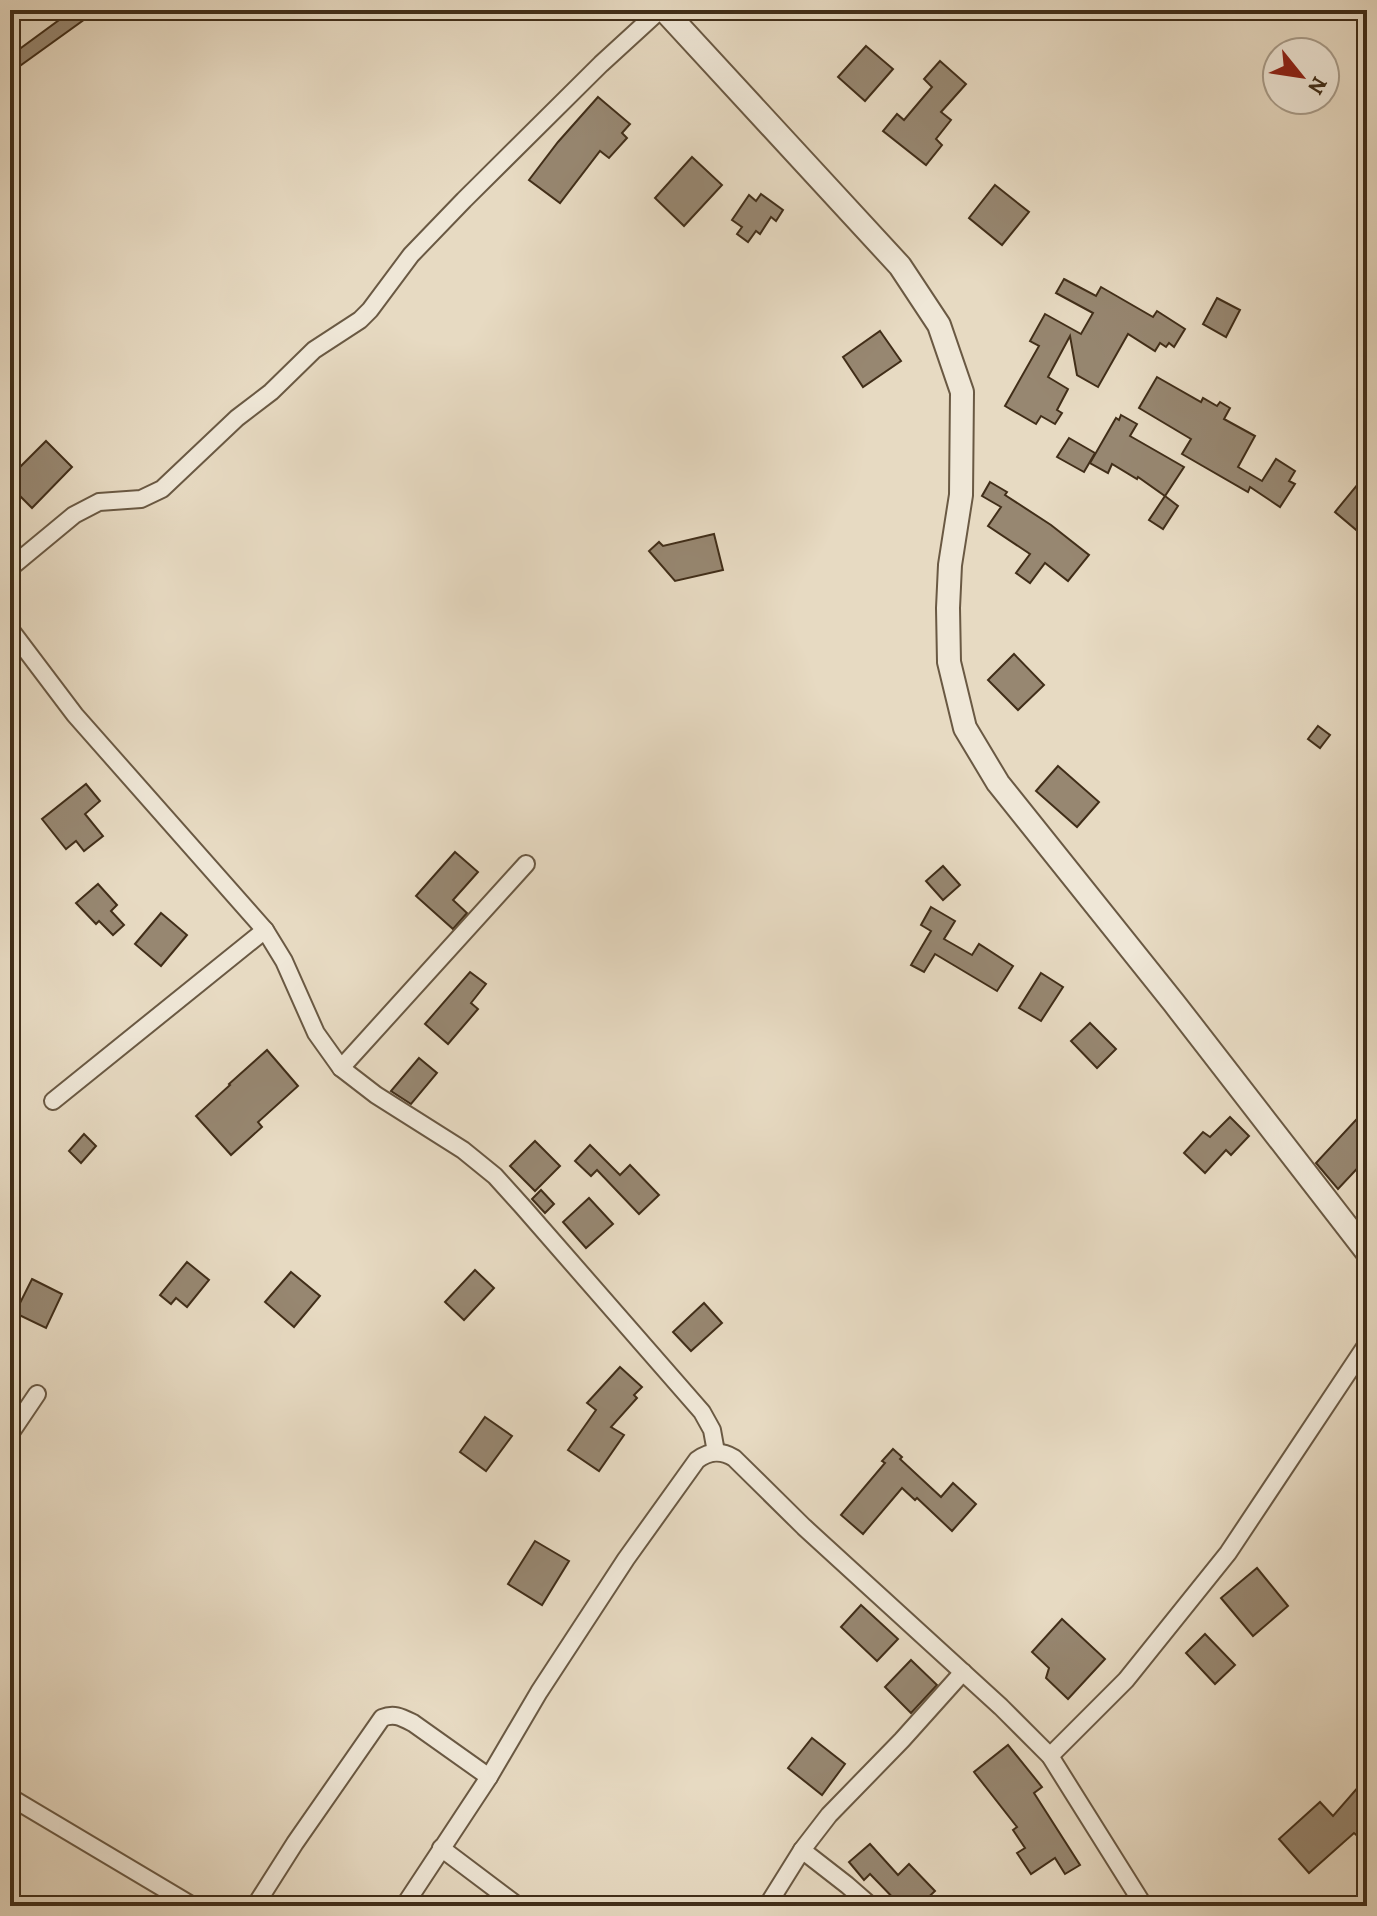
<svg xmlns="http://www.w3.org/2000/svg" width="1377" height="1916" viewBox="0 0 1377 1916" font-family="Alegreya,serif">
<style>
.building{fill:#978771;stroke:#412e19;stroke-width:2}
.lines{fill:none;stroke-linecap:round;stroke-linejoin:round}
.minor-casing{stroke:#6a5943;stroke-width:20}
.tertiary-casing{stroke:#6a5943;stroke-width:26}
.minor{stroke:#efe7d7;stroke-width:16}
.tertiary{stroke:#efe7d7;stroke-width:22}
</style>
<rect width="100%" height="100%" fill="#e7dac2"/>
<filter id="stains"><feTurbulence type="fractalNoise" baseFrequency=".0025" numOctaves="4"/><feColorMatrix values="0 0 0 0 .2 0 0 0 0 .09 0 0 0 0 .02 0 0 0 .5 -.17"/></filter>
<radialGradient id="worn" r=".72"><stop offset=".6" stop-color="#630" stop-opacity="0"/><stop offset="1" stop-color="#630" stop-opacity=".3"/></radialGradient>
<!-- building -->
<g class="building">
<polygon points="51,10 78,10 85,19 10,73 10,56 59,20"/>
<polygon points="866,46 893,69 865,101 838,77"/>
<polygon points="940,61 966,84 941,112 951,120 936,139 942,145 926,165 883,131 897,114 904,120 932,87 924,79"/>
<polygon points="598,97 630,124 622,133 627,138 609,158 600,151 560,203 529,180 558,142"/>
<polygon points="692,157 722,185 684,226 655,198"/>
<polygon points="995,185 1029,212 1002,245 969,218"/>
<polygon points="761,194 783,210 776,221 771,217 760,234 756,231 748,242 737,234 742,227 732,220 749,195 756,201"/>
<polygon points="1064,279 1096,296 1101,287 1153,317 1157,311 1185,329 1174,347 1169,343 1166,347 1160,343 1155,351 1128,334 1098,387 1077,375 1070,336 1048,377 1068,389 1057,410 1062,413 1055,424 1041,416 1036,424 1005,406 1039,346 1030,341 1045,314 1081,334 1093,313 1056,293"/>
<polygon points="1217,298 1240,310 1226,337 1203,324"/>
<polygon points="880,331 901,361 863,387 843,357"/>
<polygon points="1157,377 1201,402 1203,398 1217,406 1220,402 1230,408 1224,419 1255,436 1238,467 1262,481 1276,459 1295,471 1289,481 1295,484 1280,507 1250,487 1248,492 1182,454 1191,439 1139,408"/>
<polygon points="1121,415 1137,424 1130,436 1184,467 1165,496 1138,477 1137,479 1112,464 1108,473 1090,463 1116,418 1119,420"/>
<polygon points="1069,438 1095,453 1084,472 1057,457"/>
<polygon points="46,441 72,467 32,508 10,486 10,477"/>
<polygon points="1367,473 1367,539 1335,512"/>
<polygon points="990,482 1007,492 1005,495 1051,525 1089,555 1068,581 1045,563 1030,583 1016,573 1030,554 988,526 1001,507 982,496"/>
<polygon points="1165,496 1178,506 1163,529 1149,520"/>
<polygon points="714,534 723,570 675,581 649,551 659,542 663,546"/>
<polygon points="1014,654 1044,685 1018,710 988,680"/>
<polygon points="1318,726 1330,735 1320,748 1308,739"/>
<polygon points="1058,766 1099,802 1077,827 1036,791"/>
<polygon points="86,784 100,801 85,814 103,836 84,851 76,841 66,849 42,819"/>
<polygon points="455,852 478,872 453,900 467,913 453,929 416,896"/>
<polygon points="943,866 960,885 943,900 926,881"/>
<polygon points="98,884 117,905 111,911 124,925 113,935 99,921 96,924 76,903"/>
<polygon points="931,907 955,921 944,939 972,955 979,944 1013,966 997,991 935,954 924,972 911,965 931,931 921,925"/>
<polygon points="161,913 187,935 161,966 135,944"/>
<polygon points="470,972 486,984 471,1003 478,1009 448,1044 425,1024"/>
<polygon points="1041,973 1063,987 1041,1021 1019,1008"/>
<polygon points="1090,1023 1116,1049 1097,1068 1071,1041"/>
<polygon points="267,1050 298,1086 258,1122 262,1127 231,1155 196,1116 230,1085 229,1084"/>
<polygon points="419,1058 437,1073 411,1104 391,1091"/>
<polygon points="1367,1108 1367,1158 1338,1189 1316,1163"/>
<polygon points="1230,1117 1249,1136 1231,1155 1226,1150 1205,1173 1184,1153 1203,1132 1210,1137"/>
<polygon points="84,1134 96,1146 81,1163 69,1151"/>
<polygon points="535,1141 560,1166 535,1191 510,1166"/>
<polygon points="590,1145 620,1175 630,1165 659,1195 639,1214 597,1170 591,1176 575,1161"/>
<polygon points="541,1190 554,1204 545,1213 532,1199"/>
<polygon points="589,1198 613,1224 586,1248 563,1222"/>
<polygon points="187,1262 209,1280 187,1307 176,1298 171,1304 160,1295"/>
<polygon points="475,1270 494,1288 464,1320 445,1302"/>
<polygon points="291,1272 320,1296 294,1327 265,1302"/>
<polygon points="32,1279 62,1294 46,1328 15,1313"/>
<polygon points="704,1303 722,1323 691,1351 673,1332"/>
<polygon points="620,1367 642,1387 634,1395 637,1398 611,1427 624,1435 599,1471 568,1450 596,1410 587,1403"/>
<polygon points="485,1417 512,1436 486,1471 460,1452"/>
<polygon points="893,1449 902,1457 900,1459 941,1497 953,1483 976,1504 952,1531 917,1498 915,1500 902,1488 863,1534 841,1515 885,1463 882,1461"/>
<polygon points="535,1541 569,1561 542,1605 508,1584"/>
<polygon points="1257,1568 1288,1606 1253,1636 1221,1598"/>
<polygon points="861,1605 898,1639 877,1661 841,1627"/>
<polygon points="1062,1619 1105,1659 1068,1699 1046,1678 1049,1668 1032,1652"/>
<polygon points="1205,1634 1235,1665 1215,1684 1186,1653"/>
<polygon points="911,1660 937,1685 911,1713 885,1687"/>
<polygon points="812,1738 845,1764 822,1795 788,1768"/>
<polygon points="1008,1745 1042,1787 1034,1793 1080,1865 1065,1874 1055,1858 1031,1874 1017,1853 1025,1848 1013,1830 1017,1827 974,1772"/>
<polygon points="1367,1777 1367,1844 1354,1833 1309,1873 1279,1839 1320,1802 1333,1816"/>
<polygon points="870,1844 898,1875 909,1864 935,1891 919,1906 901,1906 870,1874 864,1880 849,1862"/>
</g>
<g class="lines">
<defs>
<g id="minor">
<polyline points="10,568 74,515 99,502 141,499 162,489 237,418 271,392 314,350 360,320 370,310 411,255 464,200 601,64 660,10"/>
<polyline points="10,629 75,715 265,930 284,961 316,1033 341,1068 376,1095 463,1150 495,1176 523,1207 702,1412 712,1430 716,1452"/>
<polyline points="341,1068 526,864"/>
<polyline points="53,1101 265,930"/>
<polyline points="10,1434 37,1394"/>
<polyline points="1050,1756 1126,1680 1228,1553 1367,1344"/>
<polyline points="10,1797 193,1906"/>
<polyline points="441,1848 518,1906"/>
<polyline points="802,1850 847,1885 871,1906"/>
<path d="M255,1906L295,1843L382,1718C394,1713 401,1717 413,1723L489,1777"/>
<path d="M404,1906L489,1777L539,1692L626,1559L697,1460C709,1451 721,1450 734,1458L804,1527L1001,1707L1050,1756L1144,1906"/>
<polyline points="767,1906 802,1850 829,1815 902,1740 963,1672"/>
</g>
<polyline id="tertiary" points="664,10 900,266 939,325 962,392 961,495 950,565 948,608 949,662 965,728 998,783 1174,1003 1367,1252"/>
</defs>
<!-- minor casing -->
<use href="#minor" class="minor-casing"/>
<!-- tertiary casing -->
<use href="#tertiary" class="tertiary-casing"/>
<!-- minor -->
<use href="#minor" class="minor"/>
<!-- tertiary -->
<use href="#tertiary" class="tertiary"/>
</g>
<!-- margin -->
<rect width="1377" height="1916" fill="none" stroke="#e7dac2" stroke-width="40"/>
<rect x="12" y="12" width="1353" height="1892" fill="none" stroke="#412e19" stroke-width="4"/>
<rect x="20" y="20" width="1337" height="1876" fill="none" stroke="#412e19" stroke-width="2"/>
<!-- north arrow -->
<g transform="translate(1301 76) rotate(120)"><circle r="38" fill="#efe7d7" stroke="#a99d8b" stroke-width="2"/>
<path d="M0-6L14 30L0 20L-14 30Z" fill="#8f2418"/>
<text y="-12" font-size="22" font-weight="bold" text-anchor="middle" fill="#412e19">N</text>
</g>
<rect width="100%" height="100%" filter="url(#stains)"/>
<rect width="100%" height="100%" fill="url(#worn)"/>
</svg>
